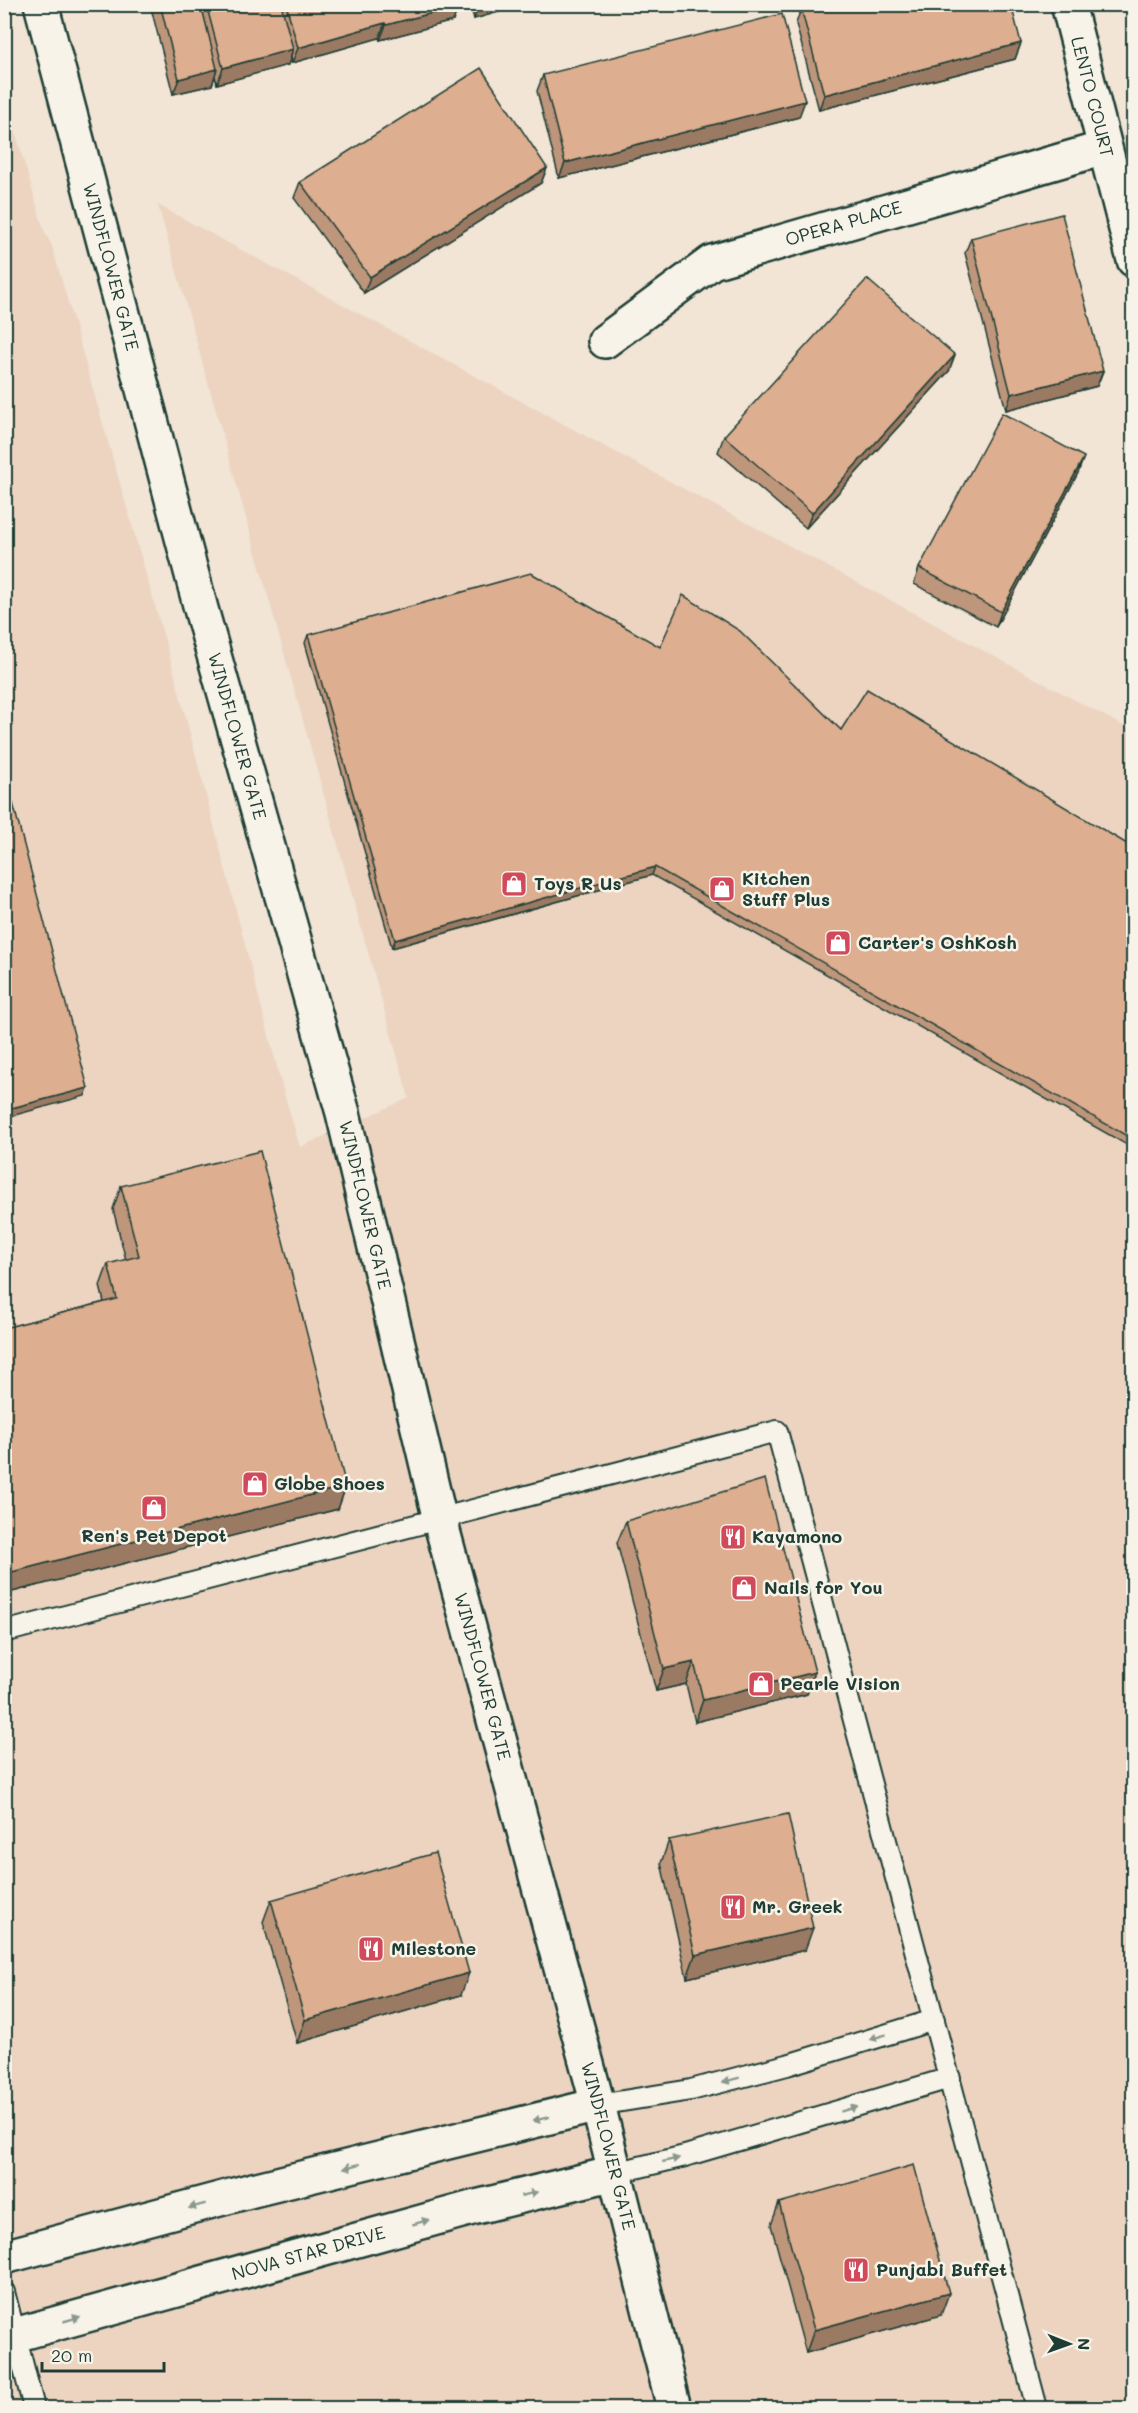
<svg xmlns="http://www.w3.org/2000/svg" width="1138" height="2413" viewBox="0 0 1138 2413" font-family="Mali,sans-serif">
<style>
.built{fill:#ecd4c1}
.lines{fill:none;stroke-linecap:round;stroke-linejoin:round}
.service-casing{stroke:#1f3d34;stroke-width:24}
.minor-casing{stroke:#1f3d34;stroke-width:38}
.service{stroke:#f7f3e8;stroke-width:20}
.minor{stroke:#f7f3e8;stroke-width:33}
.wall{fill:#be967b;stroke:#1f3d34;stroke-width:1.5}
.shaded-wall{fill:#9b7a64;stroke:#1f3d34;stroke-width:1.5}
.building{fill:#ddae8f;stroke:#1f3d34;stroke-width:1.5}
.oneway{fill:#8b988e}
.labels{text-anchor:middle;stroke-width:5;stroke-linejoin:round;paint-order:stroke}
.street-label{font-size:18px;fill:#1f3d34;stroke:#f7f3e8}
.poi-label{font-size:18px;font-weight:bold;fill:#1f3d34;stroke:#f7f3e8;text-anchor:start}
</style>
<rect width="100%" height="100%" fill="#f2e5d6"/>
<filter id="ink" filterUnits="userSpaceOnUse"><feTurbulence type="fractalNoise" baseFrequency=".0167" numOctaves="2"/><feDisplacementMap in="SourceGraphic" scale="12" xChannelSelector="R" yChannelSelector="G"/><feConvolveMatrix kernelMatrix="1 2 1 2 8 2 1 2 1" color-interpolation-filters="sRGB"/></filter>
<g filter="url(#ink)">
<!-- built -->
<polygon class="built" points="4,93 44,230 52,246 174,672 282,1086 300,1147 409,1098 158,205 1127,728 1133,726 1133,2408 5,2408"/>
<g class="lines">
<defs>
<g id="service">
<polyline points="4,1632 777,1431 1037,2408"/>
<polyline points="598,2105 691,2090 787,2065 934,2020"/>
<polyline points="615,2173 685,2156 950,2078"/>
<polyline points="4,2292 34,2408"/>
</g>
<g id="minor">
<path id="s1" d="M41,4L201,609L343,1113L440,1520L598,2105L674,2408"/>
<path id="s2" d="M1068,4L1134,260"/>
<path id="s3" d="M605,341L712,262L1104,148"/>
<polyline points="4,2257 253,2190 598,2105"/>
<path id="s4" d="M4,2338L472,2208L615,2173"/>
</g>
</defs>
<!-- service casing -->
<use href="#service" class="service-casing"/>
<!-- minor casing -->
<use href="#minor" class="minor-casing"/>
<!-- service -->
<use href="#service" class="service"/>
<!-- minor -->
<use href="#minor" class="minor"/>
</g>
<!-- wall -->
<g class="wall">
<polygon points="150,4 458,4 453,21 380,40 379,38 292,63 291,57 288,65 217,84 215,76 212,85 173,94"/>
<polygon points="470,4 527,4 474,19"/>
<polygon points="801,8 1021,43 1015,59 819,110 796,24"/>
<polygon points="543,75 799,117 559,178 537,91"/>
<polygon points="547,168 541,183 364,293 294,198 300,182"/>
<polygon points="971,238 1103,371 1097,386 1006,410 965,253"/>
<polygon points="949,371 806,528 718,452 724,436"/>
<polygon points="1078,473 996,627 914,584 919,568"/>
<polygon points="308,635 660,647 841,730 1132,847 1134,847 1134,1149 652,875 392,948 305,643"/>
<polygon points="121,1186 346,1486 338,1509 4,1594 4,1328 104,1302 100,1286 108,1264 126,1260 113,1209"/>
<polygon points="626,1521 815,1672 807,1694 695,1722 686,1684 656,1691 617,1543"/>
<polygon points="669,1840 805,1950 687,1978 661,1863"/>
<polygon points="271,1900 461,1995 297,2043 263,1922"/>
<polygon points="779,2203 941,2315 806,2353 771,2225"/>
</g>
<!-- shaded-wall -->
<g class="shaded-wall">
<polygon points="479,4 527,4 474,19"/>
<polygon points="459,6 453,21 380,40 386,25"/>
<polygon points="385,23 379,38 292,63 298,48"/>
<polygon points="1021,43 1015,59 819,110 824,95"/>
<polygon points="293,49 288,65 217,84 223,68"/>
<polygon points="217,69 212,85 173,94 179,79"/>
<polygon points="805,101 799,117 559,178 565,163"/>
<polygon points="547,168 541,183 364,293 370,277"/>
<polygon points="955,355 949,371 806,528 812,513"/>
<polygon points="1103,371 1097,386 1006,410 1011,394"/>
<polygon points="1084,457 1078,473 996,627 1001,612"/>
<polygon points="655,867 652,875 392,948 395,940"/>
<polygon points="88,1088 85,1096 4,1118 4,1110"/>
<polygon points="346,1486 338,1509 4,1594 4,1574"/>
<polygon points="694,1662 686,1684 656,1691 664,1669"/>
<polygon points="815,1672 807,1694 695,1722 703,1700"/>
<polygon points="813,1928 805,1950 687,1978 695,1955"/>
<polygon points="469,1973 461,1995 297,2043 305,2020"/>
<polygon points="949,2293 941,2315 806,2353 814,2330"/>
</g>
<!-- building -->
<g class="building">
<polygon points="160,4 201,4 217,69 179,79"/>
<polygon points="206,4 281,4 293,49 223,68"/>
<polygon points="286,4 379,4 381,13 379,4 458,4 459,6 386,25 385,23 298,48"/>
<polygon points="817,4 1011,4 1021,43 824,95 801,8"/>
<polygon points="782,14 805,101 565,163 543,75"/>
<polygon points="481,68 547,168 370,277 300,182"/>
<polygon points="1062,214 1103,371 1011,394 971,238"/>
<polygon points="867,279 955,355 812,513 724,436"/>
<polygon points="1002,413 1084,457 1001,612 919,568"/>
<polygon points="531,573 660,647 683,595 740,631 841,730 867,689 1132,847 1134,847 1134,1140 655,867 395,940 308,635"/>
<polygon points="4,769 88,1088 4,1110"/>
<polygon points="260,1151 346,1486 4,1574 4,1328 117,1299 108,1264 139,1256 121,1186"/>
<polygon points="765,1479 815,1672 703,1700 694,1662 664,1669 626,1521"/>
<polygon points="788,1814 813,1928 695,1955 669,1840"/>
<polygon points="435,1853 469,1973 305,2020 271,1900"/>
<polygon points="914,2165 949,2293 814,2330 779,2203"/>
</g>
<!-- one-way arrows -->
<defs><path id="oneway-solid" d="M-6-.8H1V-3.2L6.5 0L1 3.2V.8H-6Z" transform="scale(1.5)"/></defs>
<g class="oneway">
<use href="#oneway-solid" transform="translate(878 2037) rotate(163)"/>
<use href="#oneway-solid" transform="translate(731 2080) rotate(165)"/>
<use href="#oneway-solid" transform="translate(849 2109) rotate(-17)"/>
<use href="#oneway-solid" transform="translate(541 2119) rotate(166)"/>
<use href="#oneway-solid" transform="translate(671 2160) rotate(-13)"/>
<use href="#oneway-solid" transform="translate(352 2166) rotate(166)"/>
<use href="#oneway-solid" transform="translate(529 2194) rotate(-13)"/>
<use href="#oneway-solid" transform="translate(197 2206) rotate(165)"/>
<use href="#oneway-solid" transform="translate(421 2222) rotate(-16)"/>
<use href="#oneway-solid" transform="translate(72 2319) rotate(-16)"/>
</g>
</g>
<!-- icons -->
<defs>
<symbol id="shop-square" viewBox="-11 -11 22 22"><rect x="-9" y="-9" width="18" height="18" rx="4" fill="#d1495b" stroke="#f7f3e8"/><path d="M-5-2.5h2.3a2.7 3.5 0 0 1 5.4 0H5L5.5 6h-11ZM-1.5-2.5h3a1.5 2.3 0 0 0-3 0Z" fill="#fff"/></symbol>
<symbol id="restaurant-square" viewBox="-11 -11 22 22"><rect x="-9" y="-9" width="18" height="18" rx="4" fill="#d1495b" stroke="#f7f3e8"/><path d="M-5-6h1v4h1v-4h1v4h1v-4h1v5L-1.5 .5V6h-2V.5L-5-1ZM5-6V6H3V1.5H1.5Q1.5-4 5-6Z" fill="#fff"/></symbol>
</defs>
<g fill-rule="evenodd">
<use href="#shop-square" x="499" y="869" width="30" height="30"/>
<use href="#shop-square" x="707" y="874" width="30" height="30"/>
<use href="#shop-square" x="823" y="928" width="30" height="30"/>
<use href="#shop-square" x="240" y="1469" width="30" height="30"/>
<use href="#shop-square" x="139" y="1493" width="30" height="30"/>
<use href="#restaurant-square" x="718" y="1522" width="30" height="30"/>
<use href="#shop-square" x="729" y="1573" width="30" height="30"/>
<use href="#shop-square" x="746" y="1669" width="30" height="30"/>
<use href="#restaurant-square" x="718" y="1892" width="30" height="30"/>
<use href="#restaurant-square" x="356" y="1934" width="30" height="30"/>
<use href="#restaurant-square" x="841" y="2255" width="30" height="30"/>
</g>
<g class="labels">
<!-- street labels -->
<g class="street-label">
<text dy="6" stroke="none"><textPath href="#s2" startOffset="96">LENTO COURT</textPath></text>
<text dy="6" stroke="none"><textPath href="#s3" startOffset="270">OPERA PLACE</textPath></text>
<text dy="6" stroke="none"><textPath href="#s1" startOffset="272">WINDFLOWER GATE</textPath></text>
<text dy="6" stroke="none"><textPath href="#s1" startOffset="758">WINDFLOWER GATE</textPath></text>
<text dy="6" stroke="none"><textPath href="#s1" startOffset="1244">WINDFLOWER GATE</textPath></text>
<text dy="6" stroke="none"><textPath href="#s1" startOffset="1730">WINDFLOWER GATE</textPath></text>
<text dy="6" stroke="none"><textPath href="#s1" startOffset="2216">WINDFLOWER GATE</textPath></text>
<text dy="6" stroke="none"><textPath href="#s4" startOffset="316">NOVA STAR DRIVE</textPath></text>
</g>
<!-- poi labels -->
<g class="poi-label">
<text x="742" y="885">Kitchen<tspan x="742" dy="21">Stuff Plus</tspan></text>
<text x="534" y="890">Toys R Us</text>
<text x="858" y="949">Carter's OshKosh</text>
<text x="274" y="1490">Globe Shoes</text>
<text x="154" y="1542" text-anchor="middle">Ren's Pet Depot</text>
<text x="752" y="1543">Kayamono</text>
<text x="764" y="1594">Nails for You</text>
<text x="780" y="1690">Pearle Vision</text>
<text x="752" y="1913">Mr. Greek</text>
<text x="391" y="1955">Milestone</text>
<text x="876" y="2276">Punjabi Buffet</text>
</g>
</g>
<!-- margin -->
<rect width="1138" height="2413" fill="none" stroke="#f7f3e8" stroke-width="24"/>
<rect x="12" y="12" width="1114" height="2389" fill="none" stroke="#1f3d34" stroke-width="2" filter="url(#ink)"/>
<!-- north arrow -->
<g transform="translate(1069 2344) rotate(91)" stroke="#f7f3e8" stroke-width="4.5" paint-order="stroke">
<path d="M0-4.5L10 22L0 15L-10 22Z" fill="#1f3d34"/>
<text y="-9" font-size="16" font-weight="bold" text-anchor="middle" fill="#1f3d34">N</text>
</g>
<!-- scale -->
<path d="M42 2362v9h122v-9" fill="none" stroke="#1f3d34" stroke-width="3"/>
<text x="51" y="2362" font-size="18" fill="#1f3d34" stroke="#f7f3e8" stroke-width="4.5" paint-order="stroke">20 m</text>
</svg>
